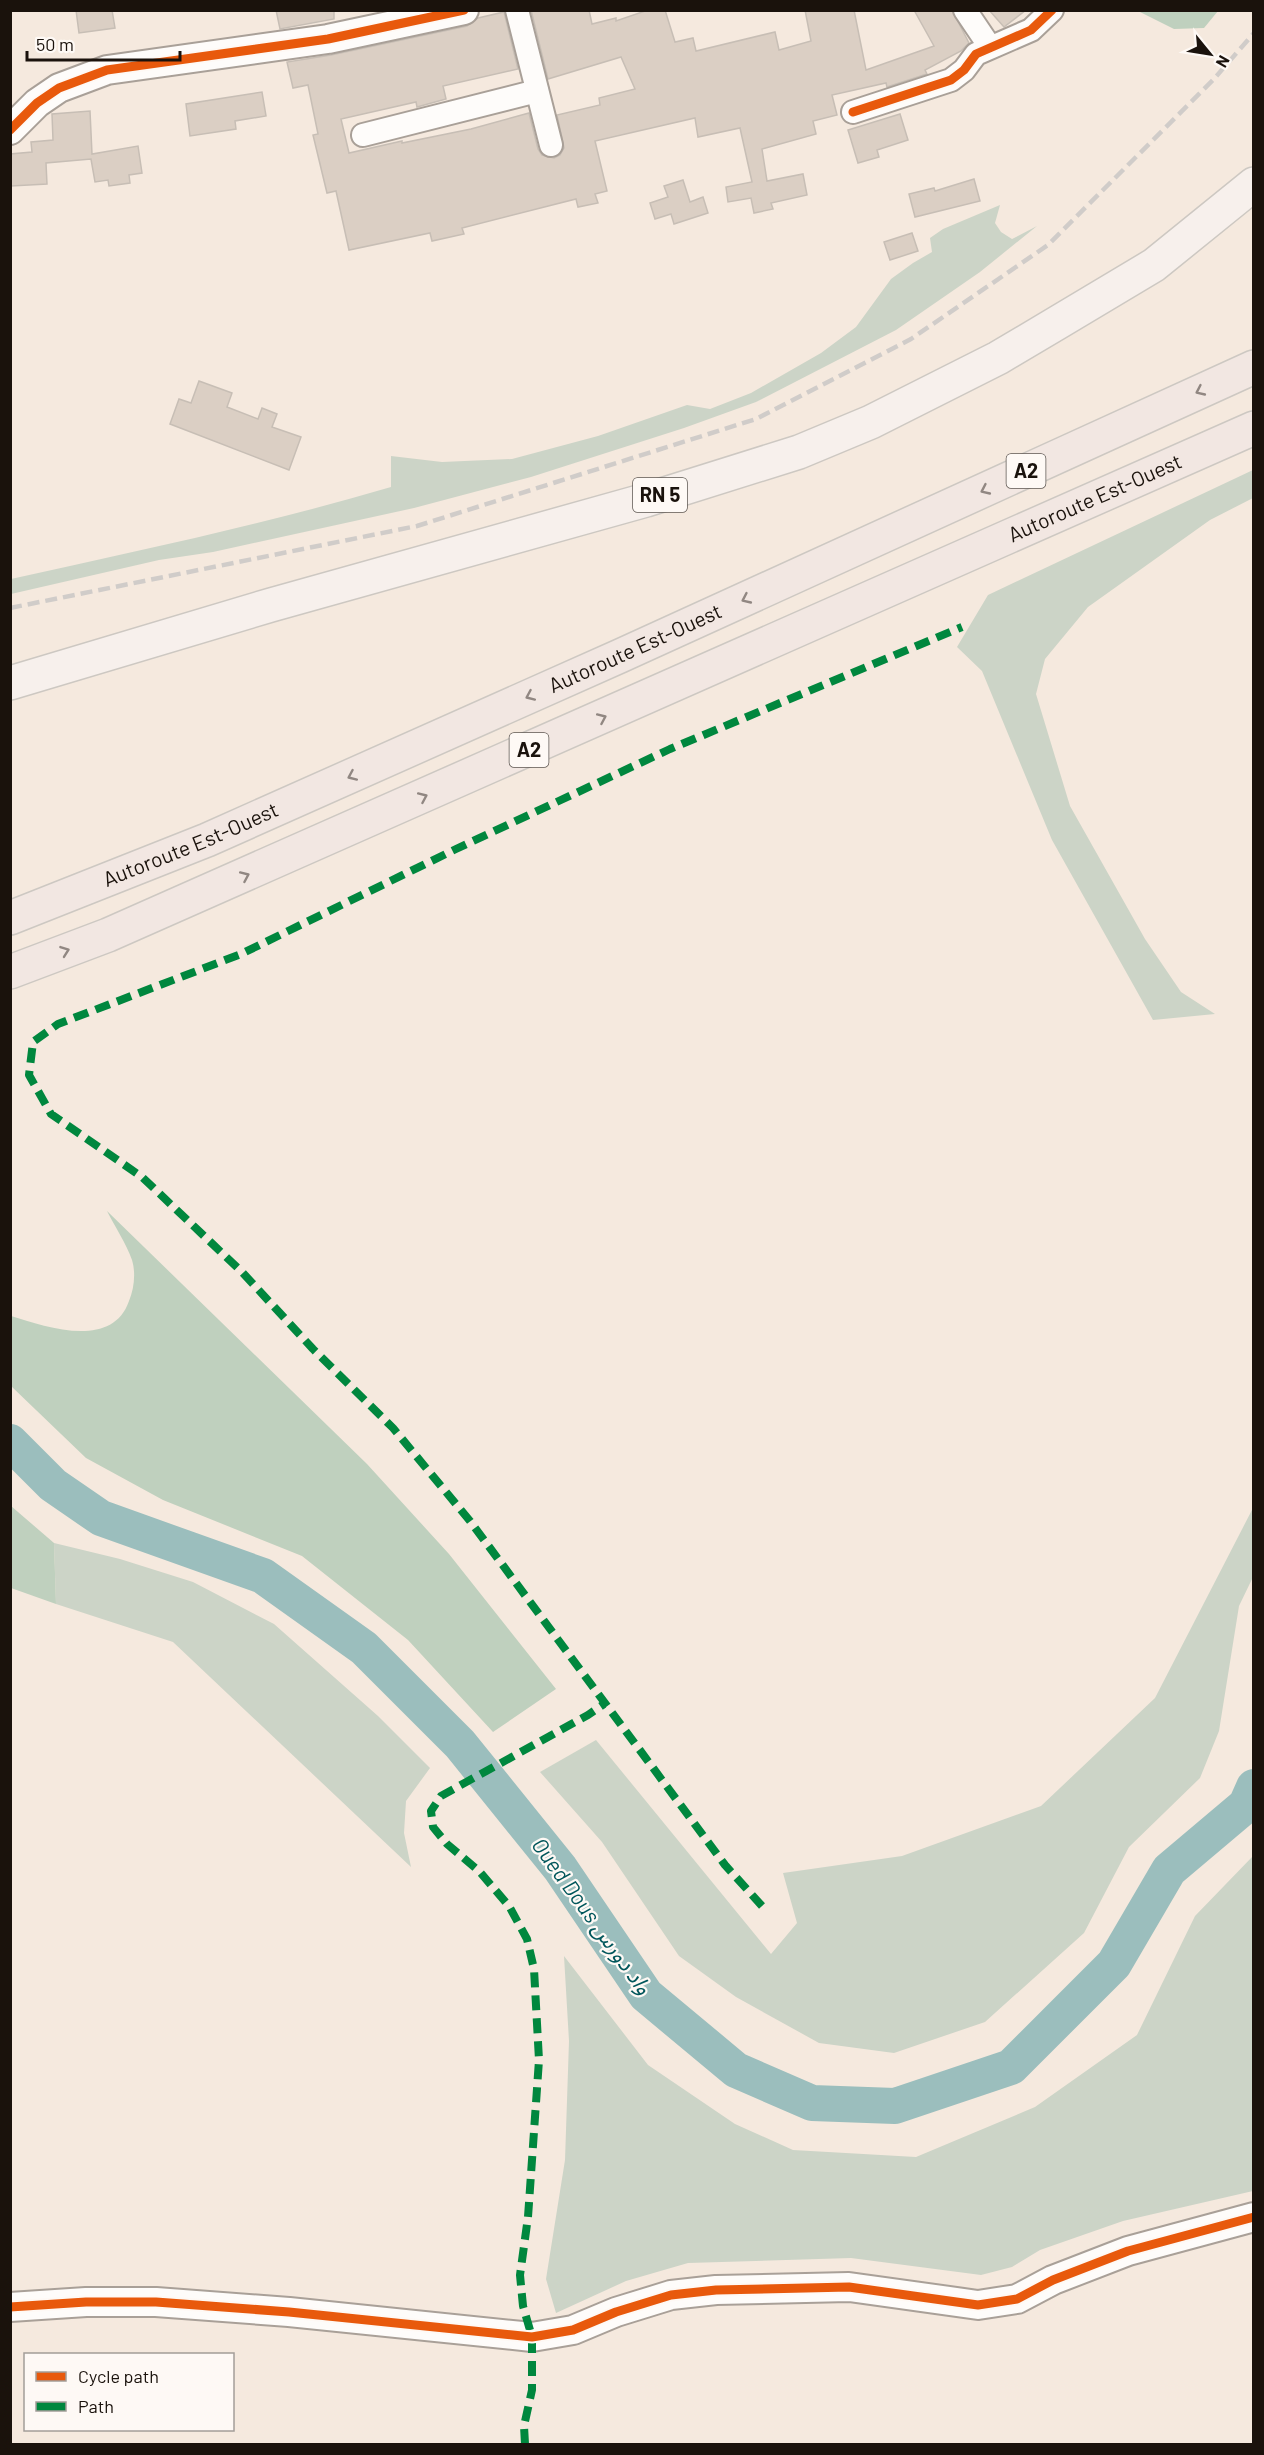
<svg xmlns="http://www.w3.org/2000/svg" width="1264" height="2455" viewBox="0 0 1264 2455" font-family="Barlow,'Noto Sans Arabic',sans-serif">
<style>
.green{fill:#ccd4c7}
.forest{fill:#bfd0be}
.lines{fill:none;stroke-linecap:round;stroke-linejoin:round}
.river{stroke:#9bbebd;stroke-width:36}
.building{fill:#dbcfc4;stroke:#c7beb5;stroke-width:1.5}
.minor-casing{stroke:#a9a098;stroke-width:26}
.tertiary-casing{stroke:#a9a098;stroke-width:32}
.primary-casing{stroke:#cdc8c2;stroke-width:36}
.motorway-casing{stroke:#cdc8c2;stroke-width:36}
.minor{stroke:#fefcfa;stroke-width:22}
.tertiary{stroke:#fefcfa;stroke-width:28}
.primary{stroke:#f7f0ec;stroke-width:33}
.motorway{stroke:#f2e7e2;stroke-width:33}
.rail{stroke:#d0ccc9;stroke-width:4.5;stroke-dasharray:12 6;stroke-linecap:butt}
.quiet{stroke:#00873e;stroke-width:8;stroke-dasharray:15 8;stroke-linecap:butt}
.cycleway-casing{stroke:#fef9f5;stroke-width:13}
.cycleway{stroke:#e8590c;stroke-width:9}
.oneway{stroke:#918782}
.labels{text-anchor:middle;stroke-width:4.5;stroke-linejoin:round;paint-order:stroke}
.shield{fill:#fef9f5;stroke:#5e5752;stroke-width:1.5}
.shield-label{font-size:20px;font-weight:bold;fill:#1a120c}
.street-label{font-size:21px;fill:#1a120c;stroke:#fef9f5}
.water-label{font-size:22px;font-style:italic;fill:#01565b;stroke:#fef9f5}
</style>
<rect width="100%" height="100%" fill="#f5e9de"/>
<!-- green -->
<g class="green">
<path d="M1000,205L995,223L1001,232L1012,239L1037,226L980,272L896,330L756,402L684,428L531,477L414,508L213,552L159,560L11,594V579C138,551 266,524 391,487V456L442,462L512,459L598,436L687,405L710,409L751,393L821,353L856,327L891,279L913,263L932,252L930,238L943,229Z"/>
<polygon points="1253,470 1253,498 1210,520 1088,607 1045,659 1036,694 1070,806 1145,939 1181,992 1215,1014 1153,1020 1052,840 982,671 957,647 988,595"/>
<polygon points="1253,1508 1253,1577 1239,1606 1219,1731 1200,1778 1129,1847 1084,1933 985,2022 894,2053 819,2043 736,1997 679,1956 602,1842 540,1772 596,1740 771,1954 797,1923 783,1873 902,1856 1041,1806 1155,1698"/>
<polygon points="54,1543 120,1559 193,1582 274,1624 378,1716 430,1768 406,1801 404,1833 411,1867 173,1642 56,1604"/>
<polygon points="1253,1856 1253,2191 1123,2221 1040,2250 1012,2267 981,2275 851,2258 688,2263 626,2281 556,2313 546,2279 565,2160 569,2041 564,1956 648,2065 735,2124 793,2150 916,2157 1035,2107 1137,2035 1195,1916"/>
</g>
<!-- forest -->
<g class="forest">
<polygon points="1138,11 1218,10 1218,11 1204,28 1174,29"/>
<path d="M107,1211L367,1464L449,1554L556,1689L493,1732L408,1640L302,1556L163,1500L86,1458L11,1386V1316C46,1327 112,1350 129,1301C134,1289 136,1273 132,1260C126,1243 115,1227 107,1211Z"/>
<polygon points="11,1506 54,1543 56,1604 11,1588"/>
</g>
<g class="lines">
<!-- river -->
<polyline class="river" points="10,1442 53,1485 101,1518 263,1576 364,1648 460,1744 560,1868 646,1995 736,2070 812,2103 895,2106 1011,2067 1114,1964 1169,1870 1246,1805 1254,1787"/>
</g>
<!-- building -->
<g class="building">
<polygon points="76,10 112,10 115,28 79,33"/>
<polygon points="276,10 334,10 334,19 280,29"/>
<polygon points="531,10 589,10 592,24 616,18 616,21 648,10 665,10 675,42 693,38 696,51 775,32 779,50 811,41 805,10 854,10 866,70 934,46 914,10 952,10 969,43 961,51 925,70 927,74 887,87 886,83 832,95 837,115 813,121 816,134 762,149 767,181 803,174 807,195 771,203 773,209 754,213 751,198 728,202 726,187 752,182 740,128 698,137 695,118 595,141 607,191 595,194 598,203 578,207 576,199 462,228 464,234 432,241 430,233 349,250 336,191 327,193 313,135 318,134 308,85 293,88 287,62 331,55 467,26 478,18 504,12 518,69 443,86 446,99 417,107 416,102 341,119 349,153 402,141 402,143 471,129 529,113 538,149 542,155 554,158 560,155 564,148 557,115 600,105 599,98 635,89 621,57 548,79"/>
<polygon points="989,10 1026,10 1004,27"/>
<polygon points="262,92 266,116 235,121 236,129 190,136 186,104"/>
<polygon points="90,111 92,154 138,146 142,173 129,175 130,183 109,186 108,180 95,182 91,159 46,163 47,184 11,186 10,154 32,152 31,142 53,140 52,114"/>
<polygon points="900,114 908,140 877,150 879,157 858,163 848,130"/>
<polygon points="974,179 980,201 915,217 909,194 934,188 935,191"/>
<polygon points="683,180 690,202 703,197 708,213 674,224 671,214 655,219 650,203 668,197 664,186"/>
<polygon points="912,233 918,251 890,260 884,242"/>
<polygon points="199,381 232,393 227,407 258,419 262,408 277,414 272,427 301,437 289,470 170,424 179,399 191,403"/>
</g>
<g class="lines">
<defs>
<g id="minor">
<polyline points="517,10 551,145"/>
<polyline points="965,10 990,47"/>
<polyline points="853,112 951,80 964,70 976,54 1031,30 1052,10"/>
<polyline points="363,135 537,91"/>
</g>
<g id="tertiary">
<polyline points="10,130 37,103 59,88 107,70 328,39 464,10"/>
<polyline points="10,2307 86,2302 156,2302 289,2312 532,2337 573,2330 616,2312 671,2295 716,2290 849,2287 978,2305 1017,2299 1053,2280 1128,2251 1254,2217"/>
</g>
<polyline id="primary" points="10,683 271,605 646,500 799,452 871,422 998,358 1057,323 1154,265 1254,184"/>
<g id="motorway">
<path id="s1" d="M10,918L207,840L620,656L1254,367"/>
<path id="s2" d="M10,972L108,935L1254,428"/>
</g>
</defs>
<!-- minor casing -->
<use href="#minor" class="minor-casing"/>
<!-- tertiary casing -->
<use href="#tertiary" class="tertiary-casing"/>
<!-- primary casing -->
<use href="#primary" class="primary-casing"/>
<!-- motorway casing -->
<use href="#motorway" class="motorway-casing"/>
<!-- minor -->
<use href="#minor" class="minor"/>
<!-- tertiary -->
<use href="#tertiary" class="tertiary"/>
<!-- primary -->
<use href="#primary" class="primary"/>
<!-- motorway -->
<use href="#motorway" class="motorway"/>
<!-- rail -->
<polyline class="rail" points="10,608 417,526 756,419 911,339 1048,245 1213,80 1254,33"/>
<!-- quiet -->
<g class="quiet">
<polyline points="762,1906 725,1865 470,1521 393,1428 313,1349 242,1272 142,1177 51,1114 29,1075 33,1042 58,1024 241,954 456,849 670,749 962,627"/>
<polyline points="525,2444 524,2426 532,2390 532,2337 523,2306 520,2275 528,2217 539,2060 534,1969 527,1939 509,1906 479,1871 447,1844 433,1827 431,1811 441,1796 588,1715 604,1704"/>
</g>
<defs>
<g id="cycleway">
<polyline points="853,112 951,80 964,70 976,54 1031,30 1052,10"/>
<polyline points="10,130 37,103 59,88 107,70 328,39 464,10"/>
<polyline points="10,2307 86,2302 156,2302 289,2312 532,2337 573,2330 616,2312 671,2295 716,2290 849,2287 978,2305 1017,2299 1053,2280 1128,2251 1254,2217"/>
</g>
</defs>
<!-- cycleway casing -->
<use href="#cycleway" class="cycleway-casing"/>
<!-- cycleway -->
<use href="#cycleway" class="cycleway"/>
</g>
<!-- one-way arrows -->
<defs><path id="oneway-chevron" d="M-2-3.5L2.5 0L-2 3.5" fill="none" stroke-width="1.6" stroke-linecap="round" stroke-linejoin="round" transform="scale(1.5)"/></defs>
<g class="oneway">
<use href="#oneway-chevron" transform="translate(1200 391) rotate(155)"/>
<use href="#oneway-chevron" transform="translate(985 490) rotate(155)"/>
<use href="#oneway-chevron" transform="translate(746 599) rotate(155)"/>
<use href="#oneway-chevron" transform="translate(530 696) rotate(156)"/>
<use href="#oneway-chevron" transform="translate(602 718) rotate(-24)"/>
<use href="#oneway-chevron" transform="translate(352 776) rotate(156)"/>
<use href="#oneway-chevron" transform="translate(423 797) rotate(-24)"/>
<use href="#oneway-chevron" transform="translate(245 876) rotate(-24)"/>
<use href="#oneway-chevron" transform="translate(65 951) rotate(-20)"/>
</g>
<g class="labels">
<!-- shield labels -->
<g class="shield">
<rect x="1006.5" y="454" width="39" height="34" rx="4.5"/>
<rect x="633" y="478" width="54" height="34" rx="4.5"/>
<rect x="509.5" y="733" width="39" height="34" rx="4.5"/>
</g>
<g class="shield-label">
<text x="1026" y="478">A2</text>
<text x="660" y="502">RN 5</text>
<text x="529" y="757">A2</text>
</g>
<!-- street labels -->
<g class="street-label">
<text dy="7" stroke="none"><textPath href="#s2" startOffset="1184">Autoroute Est-Ouest</textPath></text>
<text dy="7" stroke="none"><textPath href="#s1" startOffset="681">Autoroute Est-Ouest</textPath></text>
<text dy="7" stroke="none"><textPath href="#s1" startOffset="195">Autoroute Est-Ouest</textPath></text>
</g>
<!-- water labels -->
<g class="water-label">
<text transform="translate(592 1916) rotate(54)" y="8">Oued Dous واد دورس</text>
</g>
</g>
<!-- border -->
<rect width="1264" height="2455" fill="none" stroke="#1a120c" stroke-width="24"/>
<!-- legend -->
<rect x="24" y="2353" width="210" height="78" fill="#fef9f5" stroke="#a39d98" stroke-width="1.5"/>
<rect x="36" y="2372" width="30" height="9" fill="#e8590c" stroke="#a39d98" stroke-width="1.5"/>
<text x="78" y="2383" font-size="18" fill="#1a120c">Cycle path</text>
<rect x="36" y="2402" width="30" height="9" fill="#00873e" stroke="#a39d98" stroke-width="1.5"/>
<text x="78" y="2413" font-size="18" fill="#1a120c">Path</text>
<!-- north arrow -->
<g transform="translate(1210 54) rotate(120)" stroke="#fef9f5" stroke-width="4.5" paint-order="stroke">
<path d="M0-4.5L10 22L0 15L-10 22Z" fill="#1a120c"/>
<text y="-9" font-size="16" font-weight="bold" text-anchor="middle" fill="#1a120c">N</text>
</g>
<!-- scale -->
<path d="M27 51v9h153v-9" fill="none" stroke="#1a120c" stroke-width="3"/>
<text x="36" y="51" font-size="18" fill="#1a120c" stroke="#fef9f5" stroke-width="4.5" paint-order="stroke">50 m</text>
</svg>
